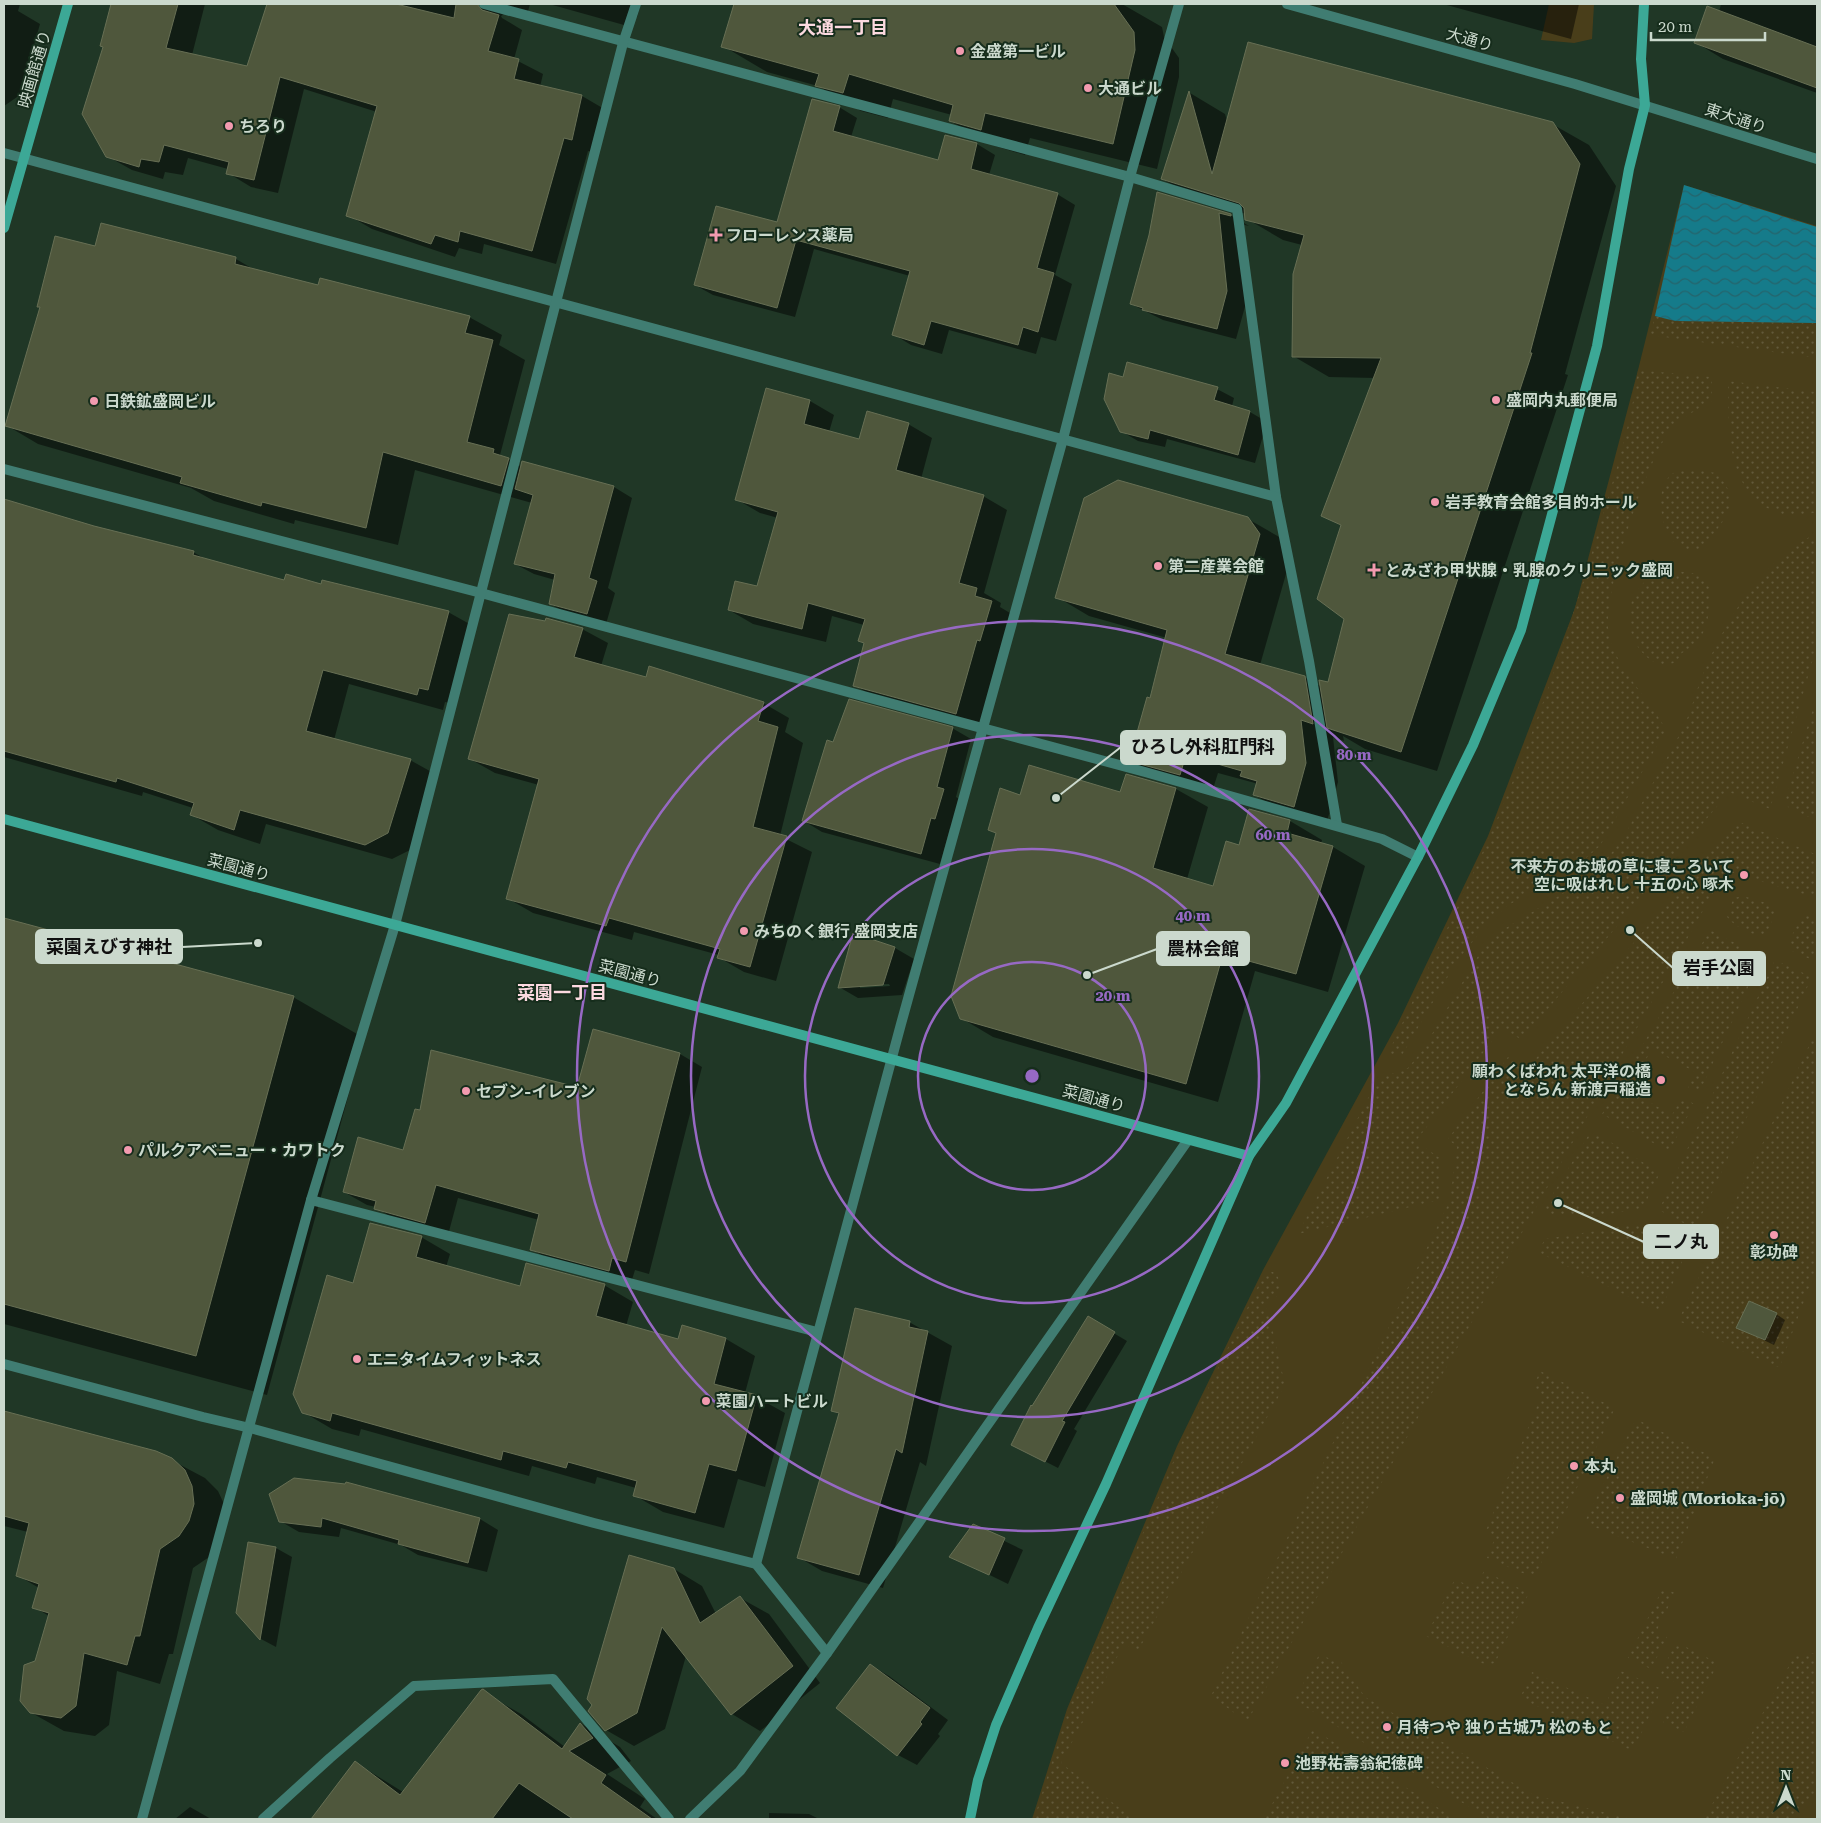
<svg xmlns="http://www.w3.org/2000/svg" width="1821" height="1823" viewBox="0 0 1821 1823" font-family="'Roboto Serif','Noto Sans JP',serif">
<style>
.green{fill:#493e1a}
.garden{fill:url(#garden-dots)}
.water{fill:url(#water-waves)}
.shadow{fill:#0007;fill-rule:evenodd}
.building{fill:#4f573c;stroke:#676f54}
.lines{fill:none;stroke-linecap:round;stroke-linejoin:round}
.street{stroke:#407d72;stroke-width:10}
.secondary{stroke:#3ca896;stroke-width:10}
.ring{fill:none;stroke:#9769c4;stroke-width:2.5}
.poi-dot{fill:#f29aaf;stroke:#162d1c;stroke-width:2}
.labels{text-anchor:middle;stroke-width:4;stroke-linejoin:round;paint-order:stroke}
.street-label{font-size:16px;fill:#cbd9cd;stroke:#162d1c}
.poi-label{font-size:16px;font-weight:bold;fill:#cbd9cd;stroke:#162d1c;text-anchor:start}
.neighbourhood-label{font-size:18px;font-weight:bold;fill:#fcd9e0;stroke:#162d1c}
.centre{fill:#9769c4;stroke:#162d1c;stroke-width:2.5}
.ring-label{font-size:15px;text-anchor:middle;font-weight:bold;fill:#9769c4;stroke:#162d1c;stroke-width:4;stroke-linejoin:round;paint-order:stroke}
.leader{fill:none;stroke:#cbd9cd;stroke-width:2}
.callout-dot{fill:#cbd9cd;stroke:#162d1c;stroke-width:2}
.callout{fill:#cbd9cd;stroke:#cbd9cd;stroke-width:2}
.callout-label{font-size:18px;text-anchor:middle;font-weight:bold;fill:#111}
</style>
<defs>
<pattern id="garden-dots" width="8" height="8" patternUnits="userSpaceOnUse" patternTransform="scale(1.25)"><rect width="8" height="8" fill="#493e1a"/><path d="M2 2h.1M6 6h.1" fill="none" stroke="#62593a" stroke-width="1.8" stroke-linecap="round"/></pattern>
<pattern id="water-waves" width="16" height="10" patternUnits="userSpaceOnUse" patternTransform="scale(1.25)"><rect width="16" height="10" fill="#157b8a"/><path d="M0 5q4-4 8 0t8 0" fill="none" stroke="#25646c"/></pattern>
</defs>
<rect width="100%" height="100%" fill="#203726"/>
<!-- green -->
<g class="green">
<polygon points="1549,4 1594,4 1592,39 1574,43 1541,40"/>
<polygon points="1684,185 1817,226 1817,1819 1032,1819 1067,1709 1177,1446 1263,1270 1398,1023 1488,836 1575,608 1638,370"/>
</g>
<!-- garden -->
<g class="garden">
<polygon points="1655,316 1675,321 1817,323 1817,358 1650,335"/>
<path d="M1638,370L1712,377V401C1695,410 1676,421 1665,438C1644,472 1598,603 1610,640C1621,674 1650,699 1666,730L1600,846L1578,865L1507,906L1482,930L1457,961L1402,1055L1387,1056C1428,967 1473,879 1510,788C1544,706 1572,621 1597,535C1613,480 1631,427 1638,370Z"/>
<path d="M1728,381L1817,392V512C1800,517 1785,517 1769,509C1725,485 1729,424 1728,381Z"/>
<path d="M1691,469L1716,473C1747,504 1721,522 1702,549C1695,549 1687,551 1680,547C1660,535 1653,488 1672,474C1677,470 1684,470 1691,469Z"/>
<path d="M1817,533V645L1770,809L1729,792L1522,1040L1502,1028L1416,1141L1441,1159L1439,1200L1298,1234L1378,1079L1408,1068L1422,1051L1481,951L1493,936C1539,906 1592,883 1624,837C1643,799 1665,763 1684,726C1691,711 1695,695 1701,679C1725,621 1759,562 1817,533Z"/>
<path d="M1662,569L1698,574L1709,587C1709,607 1711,630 1694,644C1691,648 1686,650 1682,653C1680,656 1678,660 1675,662C1648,681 1594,607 1662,569Z"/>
<polygon points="1817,695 1817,821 1788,807 1786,798"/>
<polygon points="1742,823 1817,855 1817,898 1730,872 1723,875 1247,1722 1211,1696 1450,1200 1457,1147 1448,1139 1508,1057 1527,1069 1733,825"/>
<path d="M1743,896L1773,905L1776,911L1766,935C1755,938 1731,925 1726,915L1734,898Z"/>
<polygon points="1807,915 1817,918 1817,957 1812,960 1790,950 1788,943 1801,918"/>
<polygon points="1710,930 1762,957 1699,1093 1688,1087 1695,1072 1652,1049 1644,1063 1635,1058"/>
<polygon points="1775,960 1812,977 1695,1229 1659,1210"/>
<polygon points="1817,1029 1817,1266 1780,1366 1776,1367 1681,1322 1680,1317"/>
<polygon points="1628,1070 1638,1075 1630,1091 1672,1115 1682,1097 1694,1104 1669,1152 1602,1114"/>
<polygon points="1596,1133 1660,1173 1643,1208 1604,1215 1546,1215 1545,1207 1588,1136"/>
<polygon points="1633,1225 1649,1226 1682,1245 1682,1263 1661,1309 1656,1310 1538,1252 1545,1239"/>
<polygon points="1265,1272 1273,1272 1278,1277 1281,1292 1275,1298 1266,1301 1266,1308 1269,1314 1285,1385 1138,1651 1124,1644 1061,1763 1134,1819 1034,1819 1068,1710 1179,1448"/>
<polygon points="1540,1371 1615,1408 1534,1578 1487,1558 1495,1538 1485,1533 1542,1394 1532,1390"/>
<polygon points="1636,1419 1715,1458 1676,1559 1584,1523"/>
<polygon points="1484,1571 1529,1593 1495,1663 1486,1665 1426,1636 1455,1579 1475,1589"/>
<polygon points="1663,1588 1675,1593 1656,1632 1667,1637 1651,1669 1628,1658"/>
<polygon points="1676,1642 1718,1663 1684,1732 1663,1722 1681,1685 1660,1675"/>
<polygon points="1817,1653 1817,1792 1793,1819 1704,1819 1795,1655"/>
<polygon points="1319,1655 1341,1662 1365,1697 1534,1795 1631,1819 1489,1819 1294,1700"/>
<polygon points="1621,1671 1662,1689 1633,1751 1520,1698 1532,1672 1605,1705"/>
<polygon points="1313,1729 1456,1819 1264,1819"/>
</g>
<!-- water -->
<polygon class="water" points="1684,185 1817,227 1817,323 1675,321 1655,316"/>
<!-- shadow -->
<g class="shadow">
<polygon points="4,4 20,4 18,11 40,24 20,95 4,106"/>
<polygon points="112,4 205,4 192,55 248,67 268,4 530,4 527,15 510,10 501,16 502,18 522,30 514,59 543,74 540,87 582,96 606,110 596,153 588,151 556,264 484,244 482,254 459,248 455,257 372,229 348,215 377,112 304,89 278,193 251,187 228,173 228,169 188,158 183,175 165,172 163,179 132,170 107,156 105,47 101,45"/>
<polygon points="549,4 641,4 637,17 624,25"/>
<polygon points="735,4 1122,4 1162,27 1164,37 1179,58 1179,77 1157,169 1030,138 1025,155 995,146 950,121 952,115 893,99 888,118 861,111 818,86 767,72 723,46"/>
<polygon points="1443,4 1579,4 1571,39"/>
<polygon points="1721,4 1817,4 1817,93 1723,59 1695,42 1719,12"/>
<polygon points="1190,93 1225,114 1227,121 1552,124 1589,145 1616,186 1565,374 1568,375 1437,771 1365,749 1343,736 1344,741 1333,737 1338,782 1326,825 1287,813 1254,795 1257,785 1255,783 1218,773 1212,792 1163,779 1131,760 1150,699 1167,638 1089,616 1057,597 1248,519 1281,538 1292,553 1260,665 1304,677 1322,687 1329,684 1346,619 1342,526 1323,515 1375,378 1329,377 1293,356 1302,245 1283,240 1247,219 1246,214 1199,199 1162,179"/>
<polygon points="839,107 857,118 851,137 939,162 946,136 977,144 995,155 989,175 1057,194 1075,205 1055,275 1072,284 1056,341 1041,337 1036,354 949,330 942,354 911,345 893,334 910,276 814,249 795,317 713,295 695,285 778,223"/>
<polygon points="1158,194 1230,215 1249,226 1237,223 1246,303 1236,339 1163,320 1131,304 1150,235"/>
<polygon points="102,225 236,259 258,272 319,287 469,317 502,335 499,345 525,360 500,455 522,467 614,487 632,498 608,588 615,593 606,624 569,614 550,604 555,580 534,574 515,564 532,503 415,470 398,545 295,520 294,524 214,501 191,488 38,444 6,425 96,248"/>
<polygon points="1124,378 1217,389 1234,398 1232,406 1250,412 1267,422 1255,463 1167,439 1165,447 1138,441 1121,431"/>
<polygon points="810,401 834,415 829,432 860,440 908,424 932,438 921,479 983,496 1007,510 984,593 1001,603 1000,607 1015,616 981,727 878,699 854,685 865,644 859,641 864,625 832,616 826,642 753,624 729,610 758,588 778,518 760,513 736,499"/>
<polygon points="4,501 94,527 193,552 207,560 285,581 322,586 448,612 475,627 454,704 445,702 443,710 349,684 334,740 410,760 437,775 414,848 392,859 266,824 260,844 218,830 192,815 193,808 143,792 142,796 4,757"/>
<polygon points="582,629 608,643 601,666 647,678 763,703 789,718 785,732 803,743 780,836 812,852 776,981 744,972 718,957 719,955 634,932 632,940 533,913 507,898 539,785 495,773 470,759"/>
<polygon points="841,720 952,728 971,739 956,797 962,801 954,829 950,828 940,864 822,832 804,821 834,743"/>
<polygon points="1176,789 1208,807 1187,879 1214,887 1240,847 1250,810 1290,821 1322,840 1321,844 1333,847 1365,866 1328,992 1255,971 1218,1102 993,1037 961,1018 997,834 989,830 1021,796 1121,794"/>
<polygon points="4,919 293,997 364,1038 267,1395 4,1324"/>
<path d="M854,934L895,948L914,959L902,995L858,998L839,987ZM889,984L890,986L860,988V985Z"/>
<polygon points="680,1054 702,1067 649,1274 635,1270 631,1283 554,1262 531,1249 539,1220 458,1198 448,1235 398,1222 376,1207 367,1205 344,1192 404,1152 421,1112 578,1089"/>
<polygon points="421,1237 450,1254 446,1267 521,1288 604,1285 633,1302 626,1326 679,1341 683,1327 726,1339 755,1356 745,1393 756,1397 785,1413 765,1487 738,1479 724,1528 663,1512 634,1495 636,1488 597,1477 595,1484 532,1466 529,1476 361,1429 359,1436 332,1429 303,1412 354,1285"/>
<polygon points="1776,1314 1785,1320 1774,1345 1747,1332"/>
<polygon points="1088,1318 1127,1341 1074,1429 1077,1431 1058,1468 1025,1451 1033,1408"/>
<polygon points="909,1322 952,1346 926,1466 920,1462 883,1588 822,1571 798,1557 840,1415 832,1410"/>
<polygon points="4,1412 156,1452 205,1478 218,1491 225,1506 212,1555 193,1568 173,1654 169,1654 160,1684 117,1671 109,1725 95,1736 64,1731 30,1712 36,1662 49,1616 34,1607 39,1588 17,1575 28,1532 4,1526"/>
<polygon points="270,1495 480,1519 498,1530 487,1572 418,1555 401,1545 341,1528 339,1537 299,1532 280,1521"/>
<polygon points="973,1526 1023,1550 1008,1584 951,1556"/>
<polygon points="249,1544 276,1548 292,1557 276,1647 261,1639 237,1613"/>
<polygon points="674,1569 702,1586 716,1614 740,1598 769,1614 820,1683 760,1731 732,1714 686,1656 665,1729 634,1746 606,1730"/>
<polygon points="870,1665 889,1676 948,1720 938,1734 940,1736 917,1765 898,1755 838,1708"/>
<polygon points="481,1691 521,1714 565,1747 581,1724 620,1747 631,1761 607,1774 645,1799 640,1807 657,1819 313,1819 356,1763 403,1792"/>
<polygon points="190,1807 211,1819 175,1819"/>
<polygon points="769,1813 809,1814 819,1819 769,1819"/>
</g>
<!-- building -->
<g class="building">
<polygon points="111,4 178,4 166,48 247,66 267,4 396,4 454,18 456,4 477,4 482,10 499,15 488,51 519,59 514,79 582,95 572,140 564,138 532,251 460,231 458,242 435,235 431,244 346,216 377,106 280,77 254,180 226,174 229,162 164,145 159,162 141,159 139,167 106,157 82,114 103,47 100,46"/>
<polygon points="734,4 1114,4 1134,32 1135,50 1113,144 985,113 981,130 949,121 953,105 849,74 843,93 815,86 819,74 721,47"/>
<polygon points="1707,6 1817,47 1817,88 1694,43"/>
<polygon points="1248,42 1553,122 1580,164 1530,353 1532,353 1401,752 1327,728 1319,680 1328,682 1344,619 1317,599 1341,525 1321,516 1381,358 1292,357 1293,274 1304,235 1245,220 1244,208 1239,203 1161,179 1189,91 1212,174"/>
<polygon points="812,99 840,106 833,131 938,160 945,135 977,143 971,169 1058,193 1037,268 1054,273 1038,332 1023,327 1018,345 931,321 924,345 892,335 910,271 796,240 777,308 694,285 716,206 777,222"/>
<polygon points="1157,192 1231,214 1231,216 1219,213 1227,291 1217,329 1142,310 1143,308 1130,304 1149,235"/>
<polygon points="101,223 236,257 235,264 318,285 320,278 470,316 465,333 493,340 467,442 494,449 493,453 509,458 501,486 383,452 366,528 262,502 261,506 180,483 182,477 5,426 40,307 37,307 55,236 95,246"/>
<polygon points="1127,362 1218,387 1214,400 1250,411 1238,455 1150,430 1148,439 1120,432 1104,399 1109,373 1123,377"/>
<polygon points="766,388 810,400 804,424 859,439 867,411 909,423 896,470 984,495 959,583 977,588 975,596 992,601 980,641 977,640 956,714 853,686 864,643 858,641 865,619 808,603 802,629 728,610 735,581 757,586 778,512 735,500"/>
<polygon points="522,461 614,486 589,578 597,581 587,614 549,604 555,574 514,564 533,495 515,489"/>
<polygon points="1118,480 1248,517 1260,534 1225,654 1305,676 1313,724 1301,720 1306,763 1294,807 1253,795 1257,781 1240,776 1242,771 1186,755 1180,775 1129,761 1147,697 1150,698 1167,630 1055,598 1084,498"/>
<polygon points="4,499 94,526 194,551 193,555 284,580 286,574 321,584 322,580 449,611 428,690 419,688 417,695 323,670 306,731 411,759 388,833 365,845 240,810 234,830 190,815 194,803 117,778 116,782 4,751"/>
<polygon points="509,614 545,621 546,618 583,628 574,657 646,677 649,666 764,702 758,721 778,727 753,827 787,836 750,967 717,958 720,949 609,918 606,926 506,899 539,779 468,759"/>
<polygon points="849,699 953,727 937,787 944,789 935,819 931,818 921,854 802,821 827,740 833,742"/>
<polygon points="1029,765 1120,792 1126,774 1176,788 1153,868 1213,886 1226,841 1239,845 1249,809 1290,820 1287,833 1333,846 1296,974 1223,954 1186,1084 960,1019 951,996 996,833 988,830 1000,788 1020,795"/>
<polygon points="4,918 294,996 196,1356 4,1304"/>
<polygon points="853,933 895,947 883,985 838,988"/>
<polygon points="593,1029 680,1053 626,1262 612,1258 609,1271 530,1250 539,1214 436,1185 425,1223 374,1209 376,1201 343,1192 358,1137 403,1150 415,1109 420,1110 431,1050 577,1087"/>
<polygon points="370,1223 422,1236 416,1257 520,1286 526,1263 605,1284 596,1316 678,1339 682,1325 726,1338 714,1384 757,1395 736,1471 709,1464 695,1513 633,1496 637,1481 568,1462 566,1468 503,1451 501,1460 332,1413 330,1421 302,1413 293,1394 327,1275 353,1283"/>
<polygon points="1749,1301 1777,1313 1765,1340 1736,1328"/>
<polygon points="855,1308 910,1321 909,1327 928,1331 902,1453 896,1449 859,1575 797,1558 839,1413 831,1411"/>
<polygon points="1088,1316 1115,1332 1062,1421 1065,1422 1045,1462 1011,1445 1031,1405 1032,1406"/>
<polygon points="4,1411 156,1451 172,1458 185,1470 192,1486 194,1504 189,1521 179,1536 160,1549 140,1636 135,1636 127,1665 84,1653 76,1706 61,1718 30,1713 20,1701 24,1665 35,1661 49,1613 32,1608 39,1584 16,1576 29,1523 4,1516"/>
<polygon points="294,1478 345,1484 346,1482 480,1518 468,1563 398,1544 399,1540 322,1518 321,1527 279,1522 269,1494"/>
<polygon points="973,1524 1005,1538 989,1575 949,1557"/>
<polygon points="248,1542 276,1547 260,1640 236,1613"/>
<polygon points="629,1555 674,1568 700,1623 740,1596 793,1666 731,1715 662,1627 637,1713 605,1731 588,1711 592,1705 587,1699"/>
<polygon points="870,1664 930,1708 920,1722 922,1724 897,1756 836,1708"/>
<polygon points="483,1689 562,1749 580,1723 593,1738 569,1751 606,1775 601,1783 652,1819 573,1819 519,1783 492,1819 311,1819 355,1761 400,1795 481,1690"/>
</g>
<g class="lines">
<!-- street -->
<g class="street">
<polyline points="484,4 1130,177 1237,209 1276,497 1309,661 1337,825"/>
<polyline points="1287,4 1575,84 1817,159"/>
<polyline points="4,153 1276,497"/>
<polyline points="4,469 481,593 1145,772 1382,839 1418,857"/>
<polyline points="311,1200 817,1332"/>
<polyline points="4,1364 203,1417 250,1428 594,1523 756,1564 827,1653"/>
<polyline points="756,1564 901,1024 1063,439 1130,177 1179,4"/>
<polyline points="142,1819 311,1200 395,925 623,43 636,4"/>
<polyline points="263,1819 330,1758 414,1686 553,1679 669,1819"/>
<polyline points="690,1819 740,1771 827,1653 1188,1140"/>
</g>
<!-- secondary -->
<g class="secondary">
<polyline points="4,228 68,4"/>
<polyline points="4,819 1249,1156"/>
<polyline points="970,1819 978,1780 996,1725 1038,1628 1106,1484 1249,1156 1286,1103 1418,857 1473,745 1521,630 1597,346 1629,169 1645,105 1641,59 1644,4"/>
</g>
</g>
<!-- distance rings -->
<g class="ring">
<circle cx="1032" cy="1076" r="114"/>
<circle cx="1032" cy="1076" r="227"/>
<circle cx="1032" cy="1076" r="341"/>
<circle cx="1032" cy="1076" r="455"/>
</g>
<!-- markers -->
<g class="poi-dot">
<circle cx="960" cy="51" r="5"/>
<circle cx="1088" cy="88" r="5"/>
<circle cx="229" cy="126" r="5"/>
<path d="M713.5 227.5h5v5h5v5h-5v5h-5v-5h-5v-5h5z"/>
<circle cx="1496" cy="400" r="5"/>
<circle cx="94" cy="401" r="5"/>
<circle cx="1435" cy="502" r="5"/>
<circle cx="1158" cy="566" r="5"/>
<path d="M1371.5 562.5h5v5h5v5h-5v5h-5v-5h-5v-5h5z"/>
<circle cx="1744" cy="875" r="5"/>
<circle cx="744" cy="931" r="5"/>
<circle cx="1661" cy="1080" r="5"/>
<circle cx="466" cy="1091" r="5"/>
<circle cx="128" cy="1150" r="5"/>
<circle cx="1774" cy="1235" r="5"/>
<circle cx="357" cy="1359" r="5"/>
<circle cx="706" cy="1401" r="5"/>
<circle cx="1574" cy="1466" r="5"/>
<circle cx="1620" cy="1498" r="5"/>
<circle cx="1387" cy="1727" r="5"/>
<circle cx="1285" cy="1763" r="5"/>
</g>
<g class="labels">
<!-- street labels -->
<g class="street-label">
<text transform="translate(1470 39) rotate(16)" y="6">大通り</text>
<text transform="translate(34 69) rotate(-74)" y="6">映画館通り</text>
<text transform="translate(1736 118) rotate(18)" y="6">東大通り</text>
<text transform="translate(239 867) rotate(15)" y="6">菜園通り</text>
<text transform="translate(630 973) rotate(15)" y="6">菜園通り</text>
<text transform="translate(1094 1098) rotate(15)" y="6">菜園通り</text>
</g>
<!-- poi labels -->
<g class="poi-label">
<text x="970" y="57">金盛第一ビル</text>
<text x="1098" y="94">大通ビル</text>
<text x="239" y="132">ちろり</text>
<text x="726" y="241">フローレンス薬局</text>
<text x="1506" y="406">盛岡内丸郵便局</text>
<text x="104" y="407">日鉄鉱盛岡ビル</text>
<text x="1445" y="508">岩手教育会館多目的ホール</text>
<text x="1168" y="572">第二産業会館</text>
<text x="1385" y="576">とみざわ甲状腺・乳腺のクリニック盛岡</text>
<text x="1734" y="872" text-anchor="end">不来方のお城の草に寝ころいて<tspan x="1734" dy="18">空に吸はれし 十五の心 啄木</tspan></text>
<text x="754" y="937">みちのく銀行 盛岡支店</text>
<text x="1651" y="1077" text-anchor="end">願わくばわれ 太平洋の橋<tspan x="1651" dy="18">とならん 新渡戸稲造</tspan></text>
<text x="476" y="1097">セブン-イレブン</text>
<text x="138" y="1156">パルクアベニュー・カワトク</text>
<text x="1774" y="1258" text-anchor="middle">彰功碑</text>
<text x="367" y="1365">エニタイムフィットネス</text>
<text x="716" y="1407">菜園ハートビル</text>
<text x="1584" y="1472">本丸</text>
<text x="1630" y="1504">盛岡城 (Morioka-jō)</text>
<text x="1397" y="1733">月待つや 独り古城乃 松のもと</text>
<text x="1295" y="1769">池野祐壽翁紀徳碑</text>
</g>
<!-- neighbourhood labels -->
<g class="neighbourhood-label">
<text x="843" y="34">大通一丁目</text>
<text x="562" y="999">菜園一丁目</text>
</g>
</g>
<circle cx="1032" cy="1076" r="8" class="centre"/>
<g class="ring-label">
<text x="1354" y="760">80 m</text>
<text x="1273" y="840">60 m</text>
<text x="1193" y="921">40 m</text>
<text x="1113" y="1001">20 m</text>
</g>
<!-- callouts -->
<path class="leader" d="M1056 798L1121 747M258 943L182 947M1087 975L1157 949M1630 930L1673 968M1558 1203L1644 1242"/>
<g class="callout-dot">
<circle cx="1056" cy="798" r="5"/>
<circle cx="258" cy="943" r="5"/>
<circle cx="1087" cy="975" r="5"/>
<circle cx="1630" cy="930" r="5"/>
<circle cx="1558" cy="1203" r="5"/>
</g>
<g class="callout">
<rect x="1121" y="731" width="164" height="33" rx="5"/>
<rect x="36" y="930" width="146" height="33" rx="5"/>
<rect x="1157" y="932" width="92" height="33" rx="5"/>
<rect x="1673" y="952" width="92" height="33" rx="5"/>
<rect x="1644" y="1225" width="74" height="33" rx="5"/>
</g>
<g class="callout-label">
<text x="1203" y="753">ひろし外科肛門科</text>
<text x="109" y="953">菜園えびす神社</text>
<text x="1203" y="955">農林会館</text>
<text x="1719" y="974">岩手公園</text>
<text x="1681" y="1248">二ノ丸</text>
</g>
<!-- border -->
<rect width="1821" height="1823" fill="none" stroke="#cbd9cd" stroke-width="10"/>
<!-- north arrow -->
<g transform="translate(1786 1788)" stroke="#162d1c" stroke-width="4" paint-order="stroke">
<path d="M0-4L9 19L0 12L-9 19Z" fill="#cbd9cd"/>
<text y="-8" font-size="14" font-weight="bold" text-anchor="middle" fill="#cbd9cd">N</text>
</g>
<!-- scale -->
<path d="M1651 32v8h114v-8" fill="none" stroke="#cbd9cd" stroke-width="2.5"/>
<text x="1658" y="32" font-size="15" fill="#cbd9cd" stroke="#162d1c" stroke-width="4" paint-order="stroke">20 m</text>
</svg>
